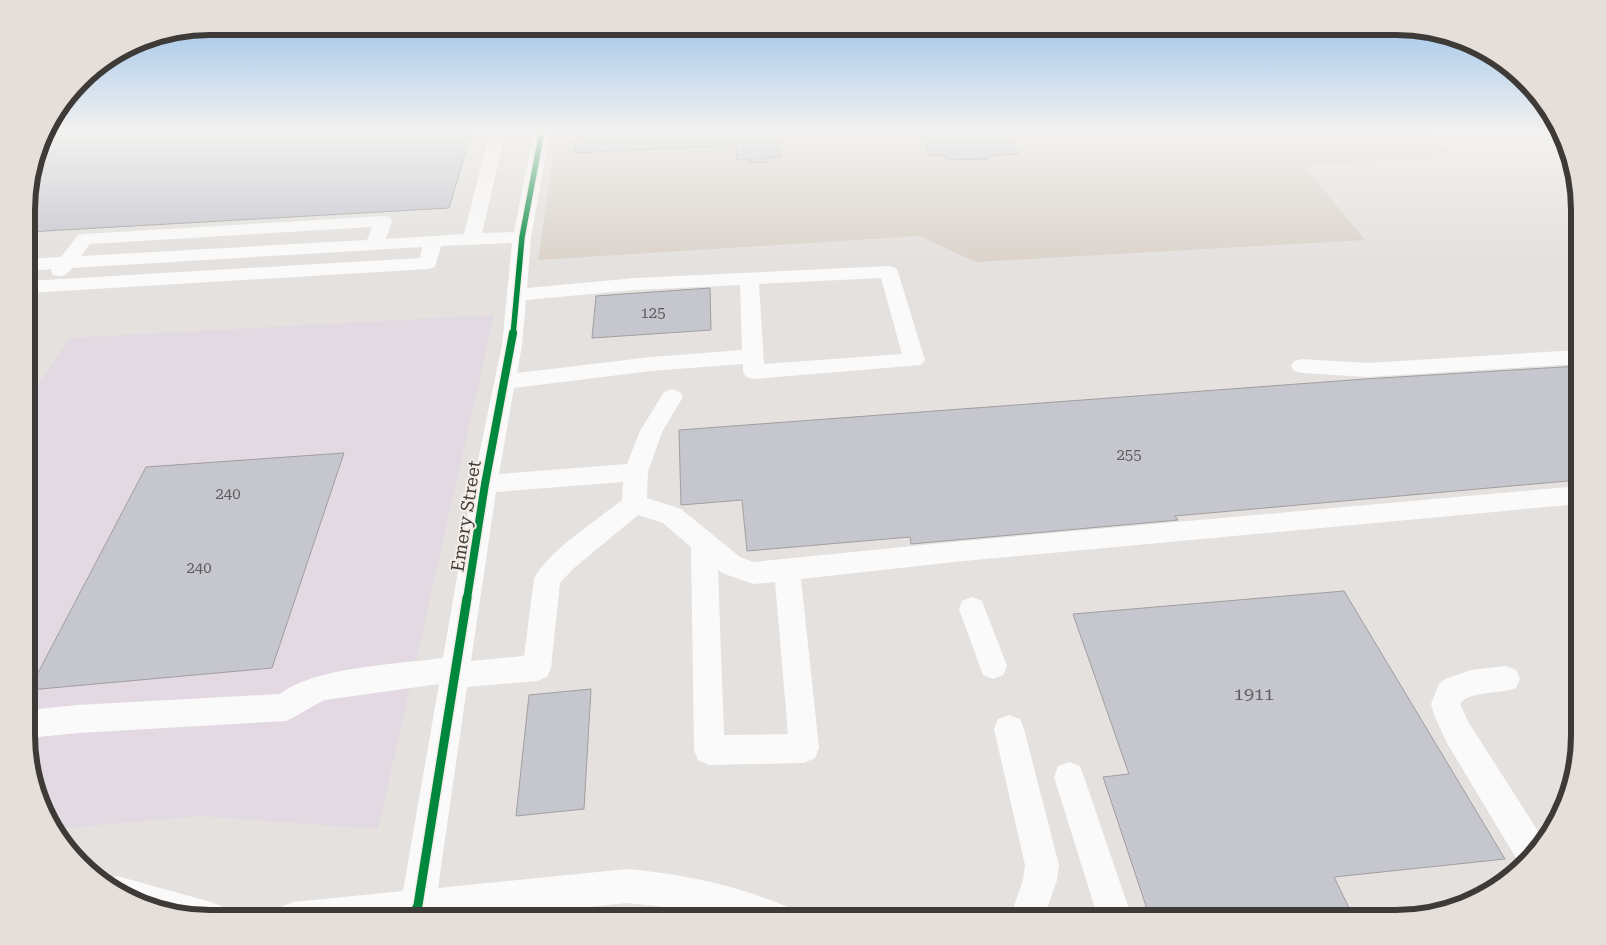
<svg xmlns="http://www.w3.org/2000/svg" width="1606" height="945" viewBox="0 0 1606 945" font-family="'Roboto Serif',serif">
<style>
.commercial{fill:#e2d9e2}
.built{fill:#dbd3cb}
.building{fill:#c6c6ce;stroke:#a09e9e}
.lines{fill:none;stroke-linecap:round;stroke-linejoin:round}
.minor{fill:#fbfafa;fill-rule:evenodd}
.cycleway-far2-casing{stroke:#f5ede7;stroke-width:8}
.cycleway-far1-casing{stroke:#f5ede7;stroke-width:11}
.cycleway-casing{stroke:#f5ede7;stroke-width:12}
.cycleway-far2{stroke:#00873e;stroke-width:5.5}
.cycleway-far1{stroke:#00873e;stroke-width:8}
.cycleway{stroke:#00873e;stroke-width:9}
.labels{text-anchor:middle;stroke-width:4;stroke-linejoin:round;paint-order:stroke}
.number-label{font-size:15px;fill:#5f5d5e}
.street-label{font-size:18px;fill:#3d3a38;stroke:#f5ede7}
.near-number-label{font-size:18px;fill:#5f5d5e}
.rim{fill:none;stroke:#3d3a38;stroke-width:6}
</style>
<rect width="100%" height="100%" fill="#e4e1de"/>
<!-- commercial -->
<polygon class="commercial" points="494,315 378,829 200,816 54,829 28,759 28,399 70,338"/>
<!-- built -->
<polygon class="built" points="557,131 1424,131 1452,155 1304,166 1365,240 976,262 919,236 538,260"/>
<!-- building -->
<g class="building">
<polygon points="44,131 472,131 449,208 28,232 28,186"/>
<polygon points="577,131 777,131 780,157 768,158 768,162 749,163 750,159 737,160 736,145 574,153"/>
<polygon points="921,131 1005,131 1019,154 987,156 988,159 947,160 944,155 929,156"/>
<polygon points="710,288 711,330 592,338 596,296"/>
<polygon points="1579,366 1579,480 1175,516 1178,520 911,544 910,537 747,551 742,500 681,505 679,430 1365,379"/>
<polygon points="344,453 272,668 29,690 146,467"/>
<polygon points="1344,591 1505,859 1334,877 1354,918 1150,918 1103,777 1129,774 1073,614"/>
<polygon points="591,689 584,809 516,816 529,695"/>
</g>
<g class="lines">
<!-- minor -->
<g class="minor">
<path d="M490,131H506L482,233L514,232L534,131H550L531,237L527,288L635,278L889,266L896,268L898,272L925,360L921,365L754,379L746,377L743,372V364L651,371L514,388L499,474L627,464L640,431L664,392L672,389L680,392L683,397L662,432L648,472L647,498L681,509L740,557L753,562L964,541L1579,486V504L964,561L801,579L819,748L815,758L804,763L709,765L698,760L694,750L691,547L663,523L638,515L573,569L560,583L551,668L547,677L537,681L467,687L438,888L627,869C683,874 736,885 788,907L793,919H725L684,909L627,903L468,919H276L281,907L293,902L403,891L439,684L325,700C311,706 300,715 286,721L78,733L28,738V710L78,705L280,694C314,667 399,664 443,658L473,484L502,345L512,243L441,246L435,267L428,269L28,293V281L420,258L422,247L72,268C66,276 63,277 53,275L51,271L52,269L28,271V259L61,257L78,235L84,234L383,216L389,217L392,221L386,239L464,234ZM372,227L367,240L81,256L90,244ZM881,278L902,354L764,364L759,284ZM740,285L742,350L651,357L517,373L522,345L526,300L635,290ZM623,482L622,500C597,520 547,552 534,579L524,656L471,661L496,492ZM718,569L722,573L753,584L775,582L788,734L724,735Z"/>
<polygon points="1579,350 1579,364 1367,377 1302,373 1294,371 1291,366 1294,361 1302,359 1367,363"/>
<polygon points="972,597 982,601 1007,666 1003,675 993,679 983,675 959,609 962,601"/>
<path d="M1506,666L1516,670L1520,679L1516,688C1502,694 1467,691 1460,704L1469,723L1543,839L1519,863L1447,743L1435,717L1431,704L1439,684L1445,679L1471,670Z"/>
<polygon points="1009,715 1020,719 1024,729 1059,865 1057,880 1044,918 1010,918 1023,880 1025,865 994,729 998,719"/>
<polygon points="1069,762 1080,766 1084,777 1132,918 1098,918 1054,777 1058,766"/>
<path d="M117,876L211,902L223,907L228,919C185,919 137,912 105,882Z"/>
</g>
<defs>
<polyline id="cycleway-far2" points="513,335 522,237 542,131"/>
<polyline id="cycleway-far1" points="467,599 485,484 513,333"/>
<g id="cycleway">
<polyline points="117,893 211,919"/>
<polyline points="412,919 418,905 467,598"/>
</g>
</defs>
<!-- cycleway-far2 casing -->
<use href="#cycleway-far2" class="cycleway-far2-casing"/>
<!-- cycleway-far1 casing -->
<use href="#cycleway-far1" class="cycleway-far1-casing"/>
<!-- cycleway casing -->
<use href="#cycleway" class="cycleway-casing"/>
<!-- cycleway-far2 -->
<use href="#cycleway-far2" class="cycleway-far2"/>
<!-- cycleway-far1 -->
<use href="#cycleway-far1" class="cycleway-far1"/>
<!-- cycleway -->
<use href="#cycleway" class="cycleway"/>
</g>
<!-- sky -->
<linearGradient id="sky" x2="0" y2="1"><stop stop-color="#97c0ea"/><stop offset="0.5" stop-color="#f3f2f0"/><stop offset="1" stop-color="#f3f2f0" stop-opacity="0"/></linearGradient>
<rect width="1606" height="264" fill="url(#sky)"/>
<g class="labels">
<!-- number labels -->
<g class="number-label">
<text x="653" y="318">125</text>
<text x="1129" y="460">255</text>
<text x="228" y="499">240</text>
<text x="199" y="573">240</text>
</g>
<!-- street labels -->
<g class="street-label">
<text transform="translate(466 516) rotate(-81)" y="6">Emery Street</text>
</g>
<!-- near-number labels -->
<g class="near-number-label">
<text x="1254" y="700">1911</text>
</g>
</g>
<!-- crop -->
<path d="M0 0H1606V945H0ZM210 35H1396A175 175 0 0 1 1571 210V735A175 175 0 0 1 1396 910H210A175 175 0 0 1 35 735V210A175 175 0 0 1 210 35Z" fill="#e6dfd9" fill-rule="evenodd"/>
<path class="rim" d="M210 35H1396A175 175 0 0 1 1571 210V735A175 175 0 0 1 1396 910H210A175 175 0 0 1 35 735V210A175 175 0 0 1 210 35Z"/>
</svg>
